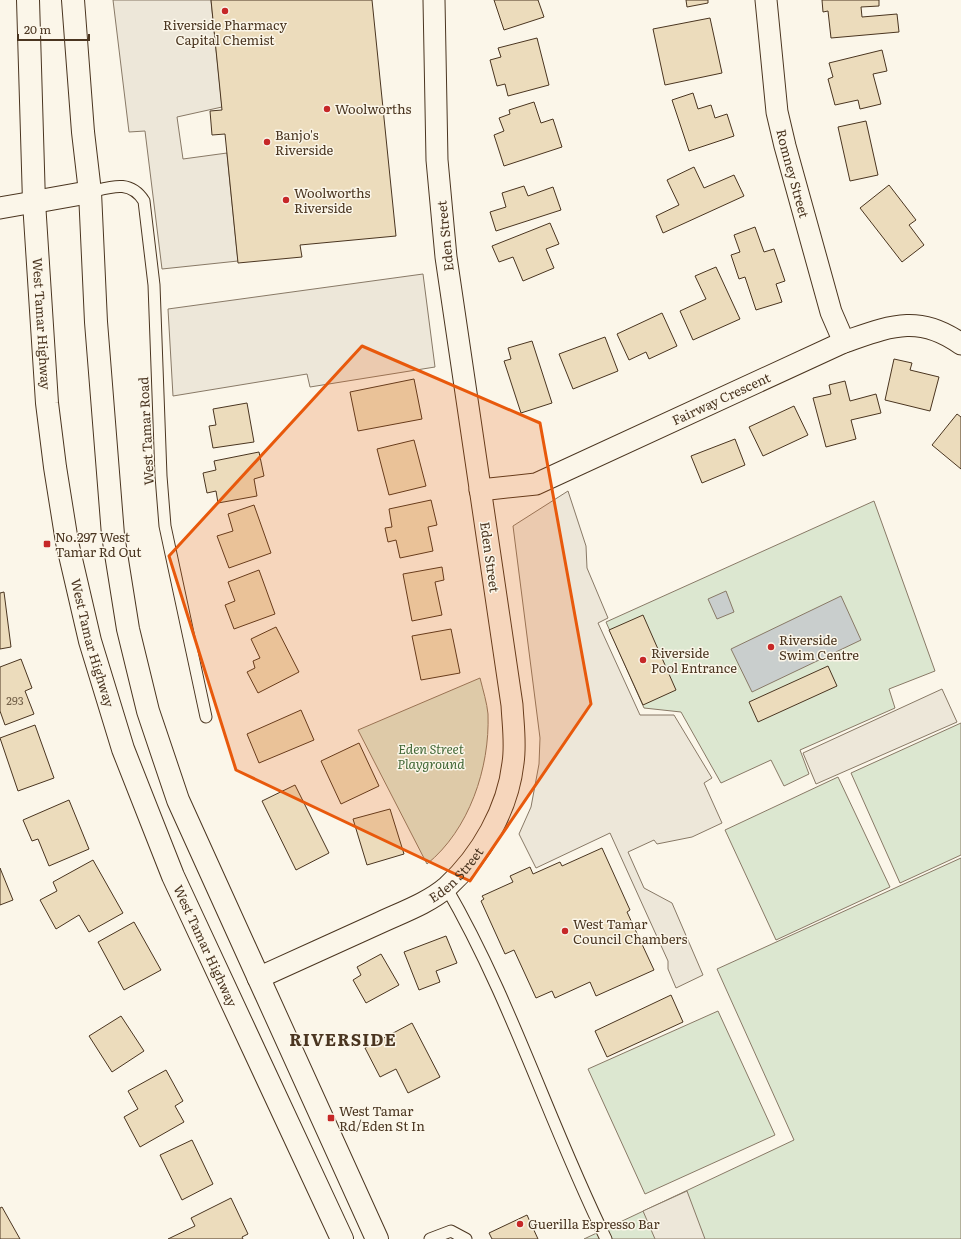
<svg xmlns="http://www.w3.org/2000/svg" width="961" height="1239" viewBox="0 0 961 1239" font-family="Literata,serif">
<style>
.green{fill:#dce7d0;stroke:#887966}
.parking{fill:#ede7d9;stroke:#887966}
.water{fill:#c9cecd;stroke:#887966}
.building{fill:#ecdcbc;stroke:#4a3520}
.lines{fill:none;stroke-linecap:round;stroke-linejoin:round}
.lane-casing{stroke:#4a3520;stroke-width:13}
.street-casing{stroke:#4a3520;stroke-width:23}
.highway-casing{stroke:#4a3520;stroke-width:24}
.lane{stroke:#fbf6e9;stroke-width:11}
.street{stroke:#fbf6e9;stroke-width:21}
.highway{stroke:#fbf6e9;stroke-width:22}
.marked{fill:#e8590c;fill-opacity:0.2;stroke:#e8590c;stroke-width:3;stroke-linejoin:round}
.poi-dot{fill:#c62828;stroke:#fbf6e9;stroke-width:1.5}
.labels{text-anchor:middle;stroke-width:3;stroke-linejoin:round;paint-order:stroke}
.number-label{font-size:11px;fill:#725f47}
.poi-label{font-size:13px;fill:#4a3520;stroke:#fbf6e9;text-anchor:start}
.street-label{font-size:13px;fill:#4a3520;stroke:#fbf6e9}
.park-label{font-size:13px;font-style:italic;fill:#436837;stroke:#fbf6e9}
.district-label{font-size:17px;font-weight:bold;letter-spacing:1px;fill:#4a3520;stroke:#fbf6e9}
</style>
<rect width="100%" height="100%" fill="#fbf6e9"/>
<!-- green -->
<g class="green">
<polygon points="874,501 935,671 889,689 895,708 800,750 809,774 784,786 771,760 721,783 681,712 644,708 606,622"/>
<path d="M480,678C483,690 487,703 488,714C490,768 469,830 427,864L358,730Z"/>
<polygon points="961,723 961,855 900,883 851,773"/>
<polygon points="838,777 890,887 776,940 725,830"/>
<polygon points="961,858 961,1239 584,1239 794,1140 717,969"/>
<polygon points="718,1011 775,1135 645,1194 588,1069"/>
</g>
<!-- parking -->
<g class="parking">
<polygon points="113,0 211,0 222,107 177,117 183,159 227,153 238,261 162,269 145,131 129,132"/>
<polygon points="423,274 435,367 310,387 307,374 173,396 168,309"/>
<polygon points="568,491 586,546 587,568 608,618 598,623 640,715 674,715 712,778 704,783 722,823 692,837 657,844 654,840 628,852 644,888 672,903 703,975 676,988 668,969 668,961 610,833 536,868 519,834 531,807 539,764 540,738 513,526"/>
<polygon points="942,689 957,722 816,784 803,753"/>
<polygon points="687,1191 705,1239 655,1239 643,1211"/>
</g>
<!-- water -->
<g class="water">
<polygon points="726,591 734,612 717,619 708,599"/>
<polygon points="841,596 861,640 752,692 731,649"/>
</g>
<!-- building -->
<g class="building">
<polygon points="211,0 372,0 396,236 300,245 302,257 238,263 225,134 212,135 210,111 222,110"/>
<polygon points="494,0 538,0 544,17 504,30"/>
<polygon points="686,0 708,0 708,3 687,7"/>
<polygon points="822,0 879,0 879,6 861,7 862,17 897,14 899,32 831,38 828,11 823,12"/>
<polygon points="710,18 722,73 665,85 653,29"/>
<polygon points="537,38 549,85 508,96 505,84 497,86 490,60 501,57 498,48"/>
<polygon points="882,50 887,71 873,74 881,104 860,109 858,100 835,105 828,79 833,77 829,63"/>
<polygon points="693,93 698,109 711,105 715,118 727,114 734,136 689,151 672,100"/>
<polygon points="534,102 541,123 553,119 562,147 504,166 494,135 504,131 499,118 510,114 509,110"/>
<polygon points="866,121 878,175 850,181 838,127"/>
<polygon points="694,167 704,188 734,175 744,196 663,233 656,216 679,205 667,180"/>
<polygon points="889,185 916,220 909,225 924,245 902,262 860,208"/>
<polygon points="524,186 528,196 553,187 561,210 496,231 490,212 506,207 502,193"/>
<polygon points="550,223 559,244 546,249 554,268 523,281 513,257 499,262 492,246"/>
<polygon points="755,227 764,252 774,249 785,281 776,284 782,302 756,310 745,277 739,279 731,255 740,252 734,235"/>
<polygon points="716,267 740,319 693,340 680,311 706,299 695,276"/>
<polygon points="662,313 677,346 649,359 646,352 629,360 617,334"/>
<polygon points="605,337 618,371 573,389 559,354"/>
<polygon points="532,341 552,403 521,413 504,361 511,359 508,348"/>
<polygon points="894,359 912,363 910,370 939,377 930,411 885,400"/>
<polygon points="414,379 422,419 358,431 350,392"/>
<polygon points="845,381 850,401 876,394 881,413 851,420 856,439 826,447 813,398 831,394 829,385"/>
<polygon points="247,403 254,442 213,448 209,426 216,425 213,409"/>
<polygon points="794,406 808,435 763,456 749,427"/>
<polygon points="957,414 961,417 961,469 932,445"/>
<polygon points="735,439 745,465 702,483 691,456"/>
<polygon points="414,440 426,486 389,495 377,449"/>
<polygon points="259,452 264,476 254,479 257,496 218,503 216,491 207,493 203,473 216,470 214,461"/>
<polygon points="431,500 437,525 428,527 433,551 400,558 396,540 388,542 385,528 392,527 389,509"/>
<polygon points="254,505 271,553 229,568 217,536 233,531 228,514"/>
<polygon points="442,567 444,580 435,582 442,615 412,621 403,574"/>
<polygon points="259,570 275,614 234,629 225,605 235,601 228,582"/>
<polygon points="4,592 11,647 0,649 0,593"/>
<polygon points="643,615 676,690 643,705 609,630"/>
<polygon points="276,627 299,672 258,693 247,672 255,668 253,661 260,658 251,639"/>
<polygon points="451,629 460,673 421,680 412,636"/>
<polygon points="21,659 32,688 25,691 34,714 5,725 0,711 0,667"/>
<polygon points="828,666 837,686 758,722 749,702"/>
<polygon points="301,710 314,740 259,763 247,734"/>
<polygon points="35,725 54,778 18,791 0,738"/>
<polygon points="359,743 379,786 341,804 321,761"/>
<polygon points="295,785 329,853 296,870 262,801"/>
<polygon points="69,800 89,849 49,866 38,839 32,841 23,820"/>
<polygon points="390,809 404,854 367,865 353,819"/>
<polygon points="602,848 630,910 627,912 654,970 596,996 590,982 555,998 552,991 536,998 514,950 505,954 481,901 484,899 482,896 513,882 510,876 530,867 533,874 560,862 562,866"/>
<polygon points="93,860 123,913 89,932 79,915 56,929 40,900 57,891 53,882"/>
<polygon points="0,868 13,900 0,905"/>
<polygon points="134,922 161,970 124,990 98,942"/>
<polygon points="446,936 457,963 436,971 440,982 419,990 404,952"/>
<polygon points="381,954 399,985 366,1003 353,980 361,975 357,967"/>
<polygon points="671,995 683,1022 607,1057 595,1031"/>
<polygon points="121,1016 144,1051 112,1072 89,1036"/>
<polygon points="412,1023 440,1077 408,1093 396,1069 380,1077 365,1048"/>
<polygon points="166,1070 183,1101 175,1106 184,1122 140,1147 124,1117 138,1109 128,1091"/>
<polygon points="192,1140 213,1184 182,1200 160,1155"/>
<polygon points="231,1198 248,1234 242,1237 243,1239 168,1239 195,1226 191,1218"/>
<polygon points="2,1207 20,1239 0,1239 0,1208"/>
<polygon points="527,1215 538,1239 492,1239 489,1233"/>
</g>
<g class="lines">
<defs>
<g id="lane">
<path d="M90,192C111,187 130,179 144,201L154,285L161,476L165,526L206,717"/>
<path d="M446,887C511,999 549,1123 606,1239"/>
<polyline points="430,1239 451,1231 466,1239"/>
</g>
<g id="street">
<path id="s1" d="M766,0L777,112L785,146L831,312L844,342"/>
<polyline points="0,208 34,202"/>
<path id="s2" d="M480,490L536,484L844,342C888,327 918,313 961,344"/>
<path id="s3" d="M258,978C298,960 337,942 377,924C400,913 427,904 447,887C481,856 508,809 513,763C516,744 513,725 512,705L446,257L437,160L434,0"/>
</g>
<g id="highway">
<path id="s4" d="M28,0L34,202L47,403L55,467L67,542L90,641L123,749L173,876L342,1239"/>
<polyline points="73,0 83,132 90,192 96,322 113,535 128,629 148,711 178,800 377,1239"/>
<polyline points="34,202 90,192"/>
</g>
</defs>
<!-- lane casing -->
<use href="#lane" class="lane-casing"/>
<!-- street casing -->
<use href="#street" class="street-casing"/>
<!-- highway casing -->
<use href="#highway" class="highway-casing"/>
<!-- lane -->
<use href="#lane" class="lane"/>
<!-- street -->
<use href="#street" class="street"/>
<!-- highway -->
<use href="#highway" class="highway"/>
</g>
<!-- marked area -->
<path class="marked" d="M362,346L540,423L591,704L470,881L236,770L169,556Z"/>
<!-- markers -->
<g class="poi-dot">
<circle cx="225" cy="11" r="4"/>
<circle cx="327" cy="109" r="4"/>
<circle cx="267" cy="142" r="4"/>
<circle cx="286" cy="200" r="4"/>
<rect x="43" y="540" width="8" height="8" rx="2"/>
<circle cx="771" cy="647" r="4"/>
<circle cx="643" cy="660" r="4"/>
<circle cx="565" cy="931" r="4"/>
<rect x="327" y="1114" width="8" height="8" rx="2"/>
<circle cx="520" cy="1224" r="4"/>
</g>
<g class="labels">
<!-- number labels -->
<g class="number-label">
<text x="15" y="705">293</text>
</g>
<!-- poi labels -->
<g class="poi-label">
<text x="225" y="30" text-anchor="middle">Riverside Pharmacy<tspan x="225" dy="15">Capital Chemist</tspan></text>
<text x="335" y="114">Woolworths</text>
<text x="275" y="140">Banjo's<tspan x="275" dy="15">Riverside</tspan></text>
<text x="294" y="198">Woolworths<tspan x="294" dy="15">Riverside</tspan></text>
<text x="55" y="542">No.297 West<tspan x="55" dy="15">Tamar Rd Out</tspan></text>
<text x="779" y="645">Riverside<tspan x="779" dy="15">Swim Centre</tspan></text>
<text x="651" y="658">Riverside<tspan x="651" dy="15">Pool Entrance</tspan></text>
<text x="573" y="929">West Tamar<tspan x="573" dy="15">Council Chambers</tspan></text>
<text x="339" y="1116">West Tamar<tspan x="339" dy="15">Rd/Eden St In</tspan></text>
<text x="528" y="1229">Guerilla Espresso Bar</text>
</g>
<!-- street labels -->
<g class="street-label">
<text dy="5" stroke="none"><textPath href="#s1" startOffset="176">Romney Street</textPath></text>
<text transform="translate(445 236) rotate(-96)" y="5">Eden Street</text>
<text dy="5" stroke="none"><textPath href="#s4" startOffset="324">West Tamar Highway</textPath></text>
<text dy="5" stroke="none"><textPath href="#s2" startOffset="260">Fairway Crescent</textPath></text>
<text transform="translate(146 431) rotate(-93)" y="5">West Tamar Road</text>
<text transform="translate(490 557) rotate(82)" y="5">Eden Street</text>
<text dy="5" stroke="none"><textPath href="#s4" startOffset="648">West Tamar Highway</textPath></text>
<text dy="5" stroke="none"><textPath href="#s3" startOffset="225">Eden Street</textPath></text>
<text dy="5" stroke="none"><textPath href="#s4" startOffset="972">West Tamar Highway</textPath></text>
</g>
<!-- park labels -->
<g class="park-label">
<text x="431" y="754">Eden Street<tspan x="431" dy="15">Playground</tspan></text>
</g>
<!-- district labels -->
<g class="district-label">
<text x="343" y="1046">RIVERSIDE</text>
</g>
</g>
<!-- scale -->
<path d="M18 34v6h71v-6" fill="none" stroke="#4a3520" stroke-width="2"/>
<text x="24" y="34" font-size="12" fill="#4a3520" stroke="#fbf6e9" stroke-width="3" paint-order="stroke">20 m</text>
</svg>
